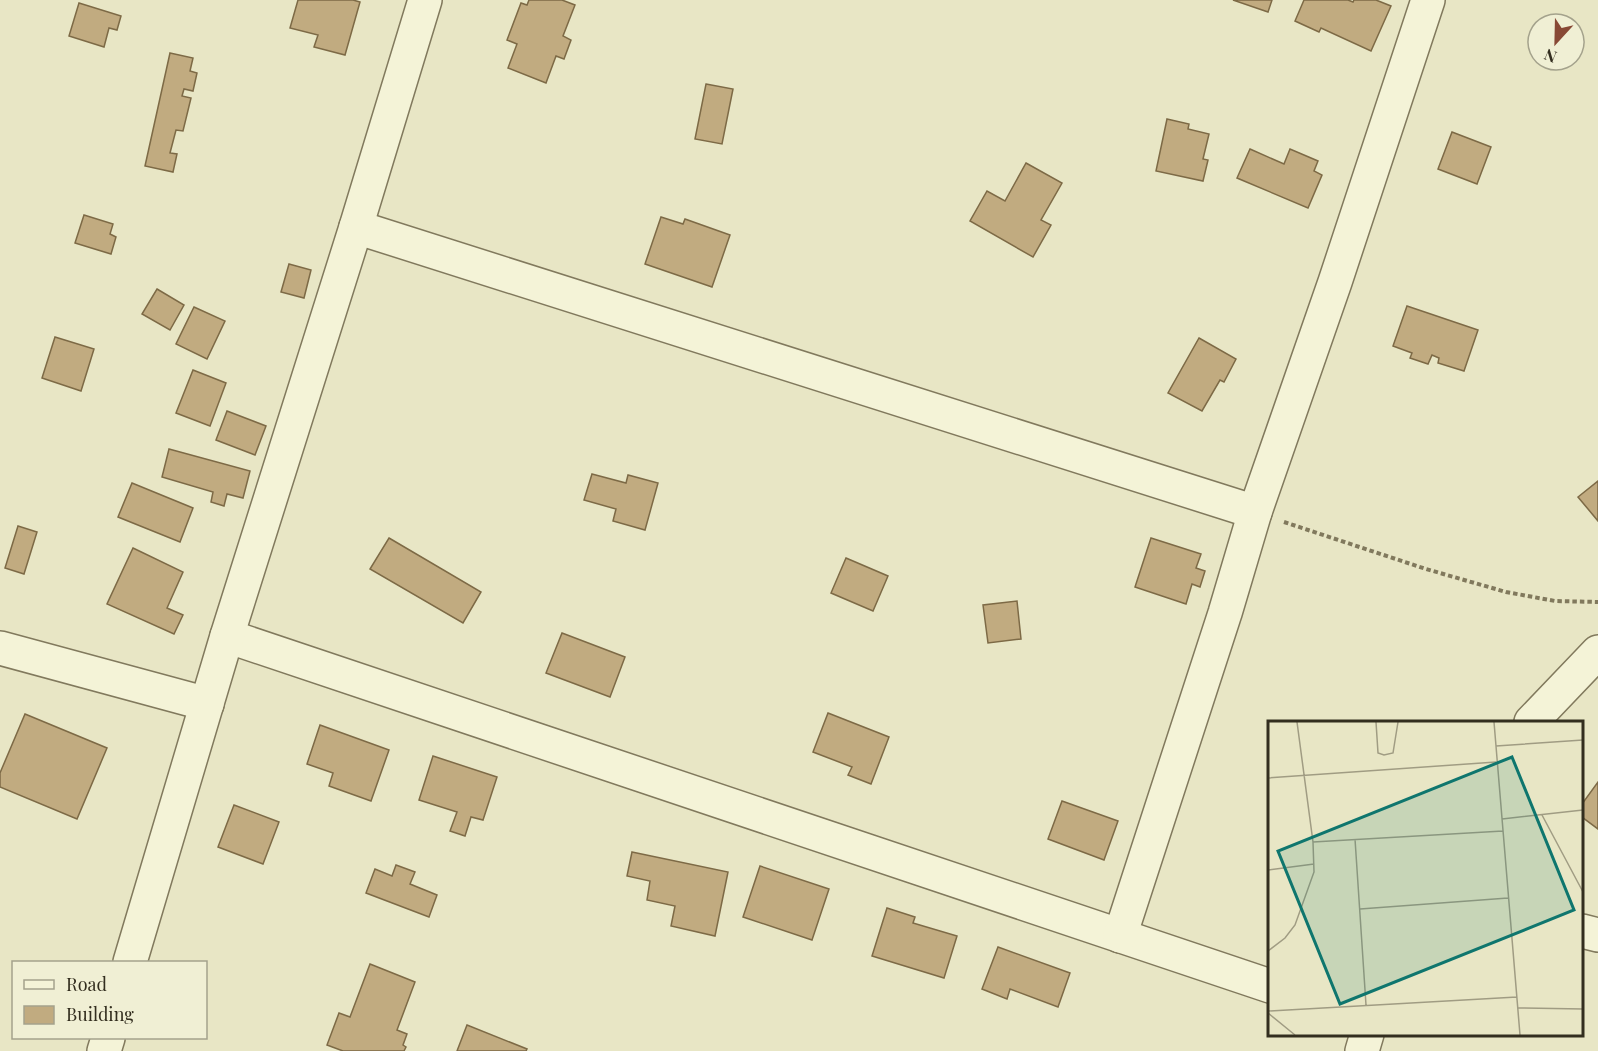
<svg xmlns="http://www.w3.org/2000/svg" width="1598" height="1051" viewBox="0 0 1598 1051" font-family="'Playfair Display',serif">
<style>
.building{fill:#c1ab80;stroke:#7d6a46;stroke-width:1.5}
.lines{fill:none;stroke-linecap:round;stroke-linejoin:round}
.minor-casing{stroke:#81795d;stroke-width:36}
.path{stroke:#81795d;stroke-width:4;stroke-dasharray:4.5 3;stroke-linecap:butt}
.minor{stroke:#f4f3d7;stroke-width:33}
.inset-road{fill:none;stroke:#a09c83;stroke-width:1.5}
.view{fill:#0f766e;fill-opacity:0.15;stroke:#0f766e;stroke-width:3}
.inset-edge{fill:none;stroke:#332e1f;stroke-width:3}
</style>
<rect width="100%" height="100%" fill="#e8e6c5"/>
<!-- building -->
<g class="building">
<polygon points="298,0 353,0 360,2 345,55 314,47 318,35 290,28"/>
<polygon points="529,0 562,0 575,5 563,36 571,40 564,59 556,56 546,83 508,68 517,44 507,40 521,3 527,5"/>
<polygon points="1233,0 1272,0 1268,12"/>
<polygon points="1304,0 1348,0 1353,2 1354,0 1376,0 1391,6 1371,51 1321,28 1319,32 1295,21"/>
<polygon points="79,3 121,16 117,30 109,28 104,47 69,36"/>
<polygon points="170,53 193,58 190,71 197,73 193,91 184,89 182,96 191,98 183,131 176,130 170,153 177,154 173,172 145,166"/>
<polygon points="706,84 733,89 722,144 695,139"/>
<polygon points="1167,119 1189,124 1188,129 1209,134 1203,159 1208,160 1203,181 1156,171"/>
<polygon points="1452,132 1491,147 1477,184 1438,169"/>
<polygon points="1250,149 1284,164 1290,149 1318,161 1314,171 1322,175 1308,208 1237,178"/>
<polygon points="1026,163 1062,183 1041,220 1051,225 1033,257 970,221 987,191 1005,201"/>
<polygon points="84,215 113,224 110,234 116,237 111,254 75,243"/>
<polygon points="661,217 683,224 685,219 730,235 712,287 645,264"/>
<polygon points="289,264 311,270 304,298 281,292"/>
<polygon points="157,289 184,305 170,330 142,314"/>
<polygon points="1407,306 1478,330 1464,371 1438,363 1439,358 1432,355 1428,364 1410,358 1412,353 1393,346"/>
<polygon points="194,307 225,321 207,359 176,344"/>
<polygon points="55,337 94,349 81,391 42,378"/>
<polygon points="1199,338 1236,359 1224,382 1220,380 1202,411 1168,393"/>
<polygon points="193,370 226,383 210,426 176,413"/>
<polygon points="227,411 266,426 255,455 216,440"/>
<polygon points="169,449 250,471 243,498 227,494 224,506 211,502 213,492 162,477"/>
<polygon points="592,474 626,483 628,475 658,483 645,530 613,521 616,509 584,500"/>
<polygon points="1598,481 1598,521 1578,497"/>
<polygon points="132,483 193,508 180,542 118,517"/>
<polygon points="18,526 37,532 24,574 5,568"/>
<polygon points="389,538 481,592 463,623 370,569"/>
<polygon points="1151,538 1201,554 1196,568 1205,571 1200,587 1192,584 1186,604 1135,587"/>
<polygon points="133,548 183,572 167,608 183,615 174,634 107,604"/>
<polygon points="846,558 888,576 873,611 831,593"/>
<polygon points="1017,601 1021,639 988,643 983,605"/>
<polygon points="562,633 625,657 610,697 546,673"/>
<polygon points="828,713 889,737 871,784 848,775 852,767 813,752"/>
<polygon points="25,714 107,748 77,819 0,787 0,773"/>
<polygon points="320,725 389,750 371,801 329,786 333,773 307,764"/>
<polygon points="433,756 497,777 483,820 471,817 465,836 450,831 457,812 419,800"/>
<polygon points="1598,782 1598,829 1582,817 1582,804"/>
<polygon points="1062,801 1118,821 1104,860 1048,839"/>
<polygon points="234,805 279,822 263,864 218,847"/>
<polygon points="632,852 728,872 715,936 671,926 675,906 647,900 650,881 627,876"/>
<polygon points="396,865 415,872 410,884 437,895 429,917 366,893 375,869 392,876"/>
<polygon points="760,866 829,889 812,940 743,917"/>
<polygon points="887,908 915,917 913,923 957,936 944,978 872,956"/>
<polygon points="998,947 1070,973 1058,1007 1010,989 1007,999 982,989"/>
<polygon points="370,964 415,982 397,1030 407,1034 403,1045 406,1047 404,1051 343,1051 327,1045 339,1013 350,1017"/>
<polygon points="467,1025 527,1049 526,1051 457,1051"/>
</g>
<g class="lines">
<defs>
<g id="minor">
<polyline points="356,227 1255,512"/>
<polyline points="227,636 1270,986"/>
<polyline points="0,648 207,704"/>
<polyline points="1531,722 1598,652"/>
<polyline points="1582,931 1598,935"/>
<polyline points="1120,936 1225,613 1255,512 1335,282 1428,0"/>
<polyline points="130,962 227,636 356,227 425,0"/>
<polyline points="104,1051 108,1038"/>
<polyline points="1362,1051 1367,1034"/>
</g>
</defs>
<!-- minor casing -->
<use href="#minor" class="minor-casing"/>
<!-- path -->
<polyline class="path" points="1284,522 1426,569 1506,592 1555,601 1598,602"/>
<!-- minor -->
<use href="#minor" class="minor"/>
</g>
<!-- overview -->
<g transform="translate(1268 721)">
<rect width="315" height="315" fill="#e8e6c5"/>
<path class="inset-road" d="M108,1L110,32L116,34L125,32L130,1M226,1L252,314M228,25L315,19M0,57L228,41M274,94L315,171M234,98L315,89M87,118L98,284M45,121L235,110M0,149L46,143M92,188L240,177M0,230L17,217L27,204L46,151L45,121L29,1M250,287L315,288M0,290L249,276M0,292L27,314"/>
<path class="view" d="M244,36L306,189L72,283L10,130Z"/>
<rect width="315" height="315" class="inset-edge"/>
</g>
<!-- legend -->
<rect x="12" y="961" width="195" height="78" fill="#f0efd4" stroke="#a4a28c" stroke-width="1.5"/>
<rect x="24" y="980" width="30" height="9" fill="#f4f3d7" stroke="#a4a28c" stroke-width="1.5"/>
<text x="66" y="991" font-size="18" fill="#332e1f">Road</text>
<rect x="24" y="1006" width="30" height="18" fill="#c1ab80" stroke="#a4a28c" stroke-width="1.5"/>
<text x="66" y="1021" font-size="18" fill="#332e1f">Building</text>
<!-- north arrow -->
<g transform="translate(1556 42) rotate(202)"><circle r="28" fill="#f0efd4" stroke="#a4a28c" stroke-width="1.5"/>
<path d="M0-4.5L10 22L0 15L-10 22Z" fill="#884935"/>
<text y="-9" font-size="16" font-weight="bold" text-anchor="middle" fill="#332e1f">N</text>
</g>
</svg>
